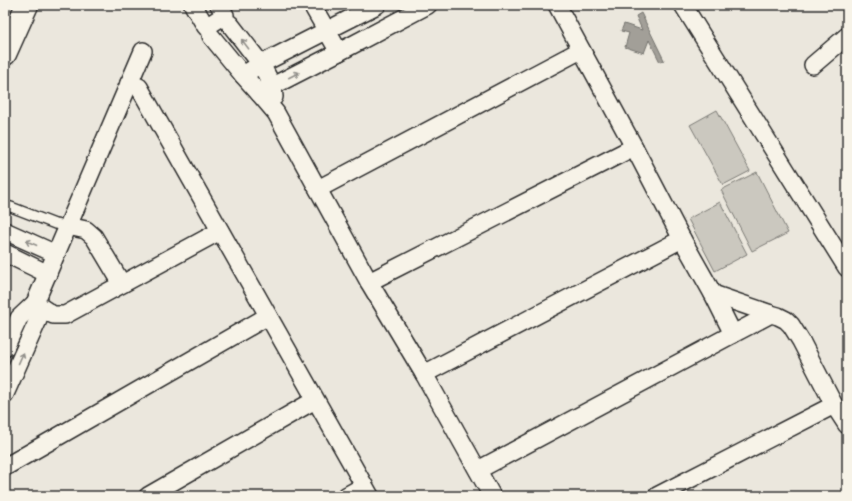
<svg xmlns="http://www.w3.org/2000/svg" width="852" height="501" viewBox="0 0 852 501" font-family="Kalam,sans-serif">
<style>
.green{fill:#cbc8bf;stroke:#7b7a75}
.water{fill:#a29f98;stroke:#72716c}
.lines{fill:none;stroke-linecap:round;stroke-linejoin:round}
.lane-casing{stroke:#2b2b2b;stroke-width:12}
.street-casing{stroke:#2b2b2b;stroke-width:20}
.primary-casing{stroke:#2b2b2b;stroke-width:25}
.lane{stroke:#f7f3e8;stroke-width:9}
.street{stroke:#f7f3e8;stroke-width:17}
.primary{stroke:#f7f3e8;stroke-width:22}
.oneway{stroke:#918f8a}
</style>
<rect width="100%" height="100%" fill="#ebe7dd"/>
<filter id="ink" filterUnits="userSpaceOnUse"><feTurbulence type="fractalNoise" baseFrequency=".025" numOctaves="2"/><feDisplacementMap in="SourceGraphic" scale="8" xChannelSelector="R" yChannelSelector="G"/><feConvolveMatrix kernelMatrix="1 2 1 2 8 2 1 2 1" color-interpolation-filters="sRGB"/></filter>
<g filter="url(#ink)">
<!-- green -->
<g class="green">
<polygon points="717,110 750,171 723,185 690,125"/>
<polygon points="757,172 788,233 752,251 721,190"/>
<polygon points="720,202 747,254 715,271 688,219"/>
</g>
<!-- water -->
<polygon class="water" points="641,13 664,60 660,62 649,40 644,53 625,47 629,33 621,31 624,24 642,30 636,16"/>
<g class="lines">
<defs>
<polyline id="lane" points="5,206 11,207 55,224 68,226"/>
<g id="street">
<polyline points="193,5 206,27 225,15 219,5"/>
<polyline points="312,5 339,52"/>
<polyline points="557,5 634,147 682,239 713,294 733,334 771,314 778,316 786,320 791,325 801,341 834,405 847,425"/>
<polyline points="683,5 847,268"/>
<polyline points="230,24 261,64 273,87 274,97"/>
<polyline points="211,36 243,75 259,93 276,113 369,282 424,374 492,496"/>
<polyline points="813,65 847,36"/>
<polyline points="243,75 261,64 377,5"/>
<polyline points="129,83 139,87 370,496"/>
<polyline points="259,93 339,52 428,5"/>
<polyline points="318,189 581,50"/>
<polyline points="68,226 86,230 94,237 122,284"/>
<polyline points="5,231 56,254"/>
<polyline points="5,253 48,274"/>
<polyline points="369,282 634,147"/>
<polyline points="713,294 771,314"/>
<polyline points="35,303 53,315 65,315 220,231"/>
<polyline points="5,348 19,318 35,303 143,51"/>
<polyline points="424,374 682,239"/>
<polyline points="5,394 38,320 35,303"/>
<polyline points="5,467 268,316"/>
<polyline points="478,470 733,334"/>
<polyline points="148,496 315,400"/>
<polyline points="346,496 364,486"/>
<polyline points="657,496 834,405"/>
</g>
<polyline id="primary" points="5,54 27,5"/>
</defs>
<!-- lane casing -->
<use href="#lane" class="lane-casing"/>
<!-- street casing -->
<use href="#street" class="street-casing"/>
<!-- primary casing -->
<use href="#primary" class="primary-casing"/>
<!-- lane -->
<use href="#lane" class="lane"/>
<!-- street -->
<use href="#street" class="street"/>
<!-- primary -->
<use href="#primary" class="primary"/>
</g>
<!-- one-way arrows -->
<defs><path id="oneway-shaft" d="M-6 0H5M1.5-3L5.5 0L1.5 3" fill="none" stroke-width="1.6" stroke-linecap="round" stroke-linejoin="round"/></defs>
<g class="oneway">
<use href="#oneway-shaft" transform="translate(245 44) rotate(-127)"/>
<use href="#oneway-shaft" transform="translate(294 75) rotate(-27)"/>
<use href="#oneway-shaft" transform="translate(31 243) rotate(-157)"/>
<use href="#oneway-shaft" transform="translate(21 358) rotate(-66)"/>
</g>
</g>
<!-- margin -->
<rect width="852" height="501" fill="none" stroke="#f7f3e8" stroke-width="20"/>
<rect x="10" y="10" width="832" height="481" fill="none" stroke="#2b2b2b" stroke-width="1.5" filter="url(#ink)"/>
</svg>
